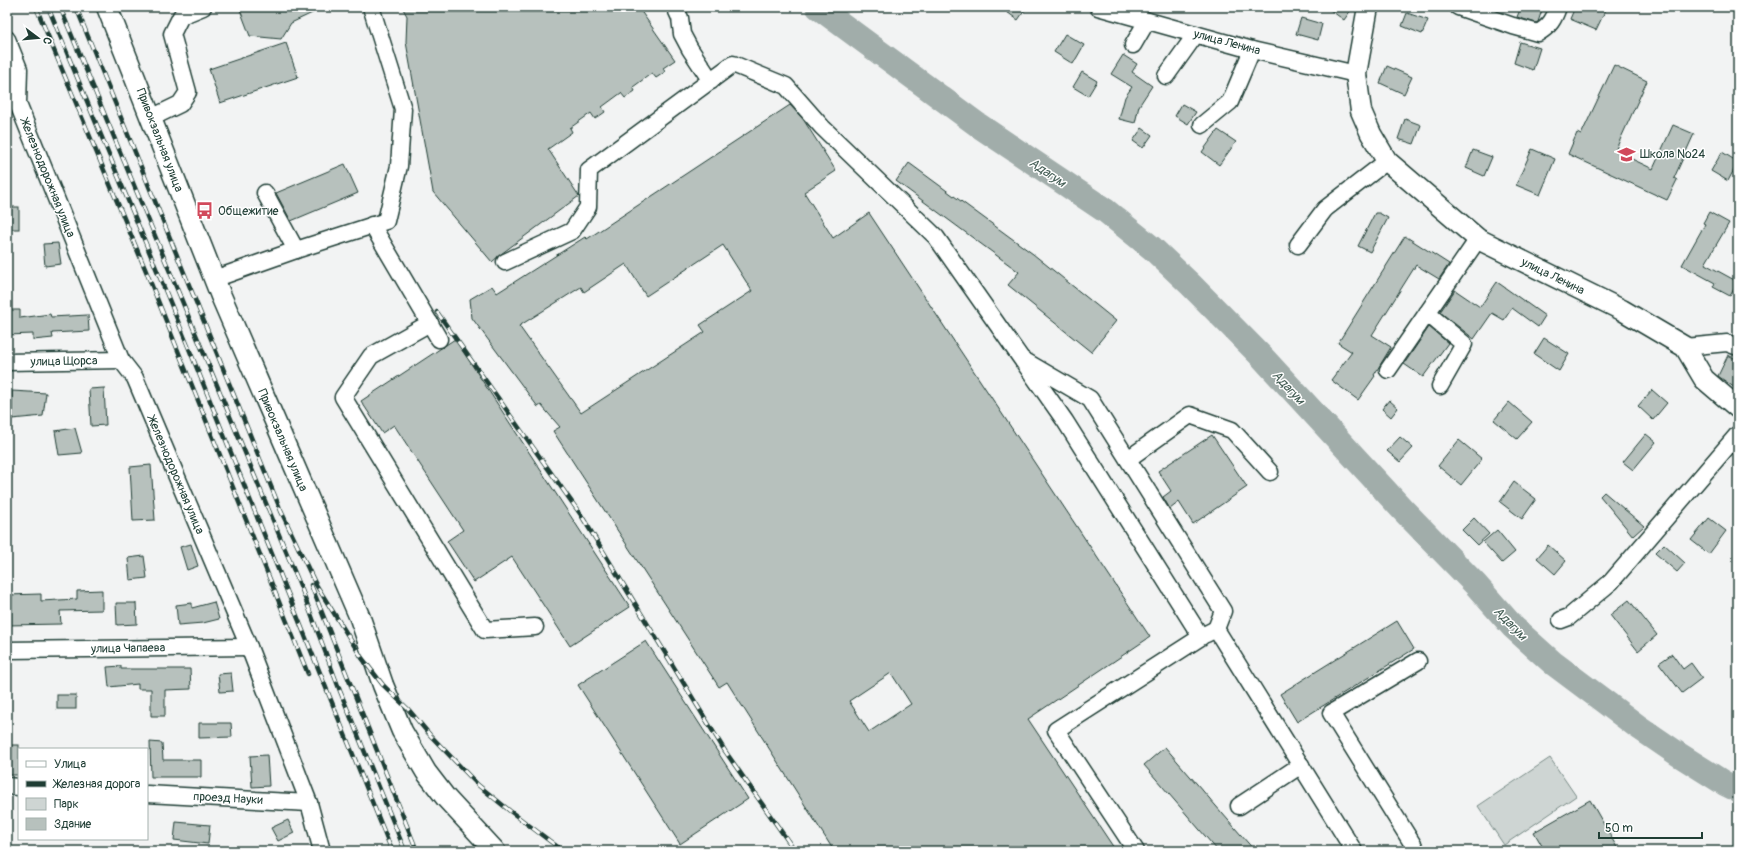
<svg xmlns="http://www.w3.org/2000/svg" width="1745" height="858" viewBox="0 0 1745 858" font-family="Pangolin,sans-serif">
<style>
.green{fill:#ced5d3;stroke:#768984}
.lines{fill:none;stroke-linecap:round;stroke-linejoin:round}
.river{stroke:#a1adaa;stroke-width:25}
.building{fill:#b7c1bd;stroke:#1f3d34;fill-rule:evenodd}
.minor-casing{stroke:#1f3d34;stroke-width:19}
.major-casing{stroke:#1f3d34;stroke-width:23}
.minor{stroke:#fff;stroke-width:16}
.major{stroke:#fff;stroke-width:20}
.rail-casing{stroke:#1f3d34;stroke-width:4.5}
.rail{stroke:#fff;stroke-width:3;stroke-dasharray:9;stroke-linecap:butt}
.labels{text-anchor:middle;stroke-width:3;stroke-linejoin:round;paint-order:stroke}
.street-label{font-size:12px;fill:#1f3d34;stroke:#fff}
.poi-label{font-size:12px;fill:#1f3d34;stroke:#fff;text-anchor:start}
.water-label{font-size:13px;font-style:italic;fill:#465f57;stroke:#fff}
</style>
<rect width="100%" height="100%" fill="#f2f3f3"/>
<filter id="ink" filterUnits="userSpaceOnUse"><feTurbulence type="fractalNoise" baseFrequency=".025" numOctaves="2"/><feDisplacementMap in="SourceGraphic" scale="8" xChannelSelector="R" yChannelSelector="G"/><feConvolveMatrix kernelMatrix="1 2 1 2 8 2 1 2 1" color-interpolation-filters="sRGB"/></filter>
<g filter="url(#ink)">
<!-- green -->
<polygon class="green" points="1550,758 1576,796 1504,845 1478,806"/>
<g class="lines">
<!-- river -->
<polyline class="river" points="818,7 978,125 1106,211 1152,248 1191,285 1263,358 1403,510 1476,585 1513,627 1553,663 1637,726 1678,754 1724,783 1738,790"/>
</g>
<!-- building -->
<g class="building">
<polygon points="239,7 325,7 291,23 281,39 250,36"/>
<polygon points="402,7 638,7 675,60 663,68 665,72 656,78 652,73 633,87 635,91 625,98 621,93 602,107 605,112 595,119 591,113 570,128 572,132 548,149 579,196 501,254 492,262 433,192 406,42 407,16"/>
<polygon points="1000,7 1027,7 1018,20"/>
<polygon points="1326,7 1353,7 1344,20"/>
<polygon points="1521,7 1543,7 1538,22 1536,23 1517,17"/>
<polygon points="1575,7 1607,7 1596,30 1570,19"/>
<polygon points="1407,13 1428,20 1422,34 1402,26"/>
<polygon points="1301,18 1322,24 1318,40 1296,34"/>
<polygon points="1065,34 1084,45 1073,64 1054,52"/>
<polygon points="1520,42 1540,48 1533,70 1514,63"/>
<polygon points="286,43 298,77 220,103 209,69"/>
<polygon points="1123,55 1137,64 1132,72 1152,86 1139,106 1135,123 1119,119 1125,97 1132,87 1111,74"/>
<polygon points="1614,65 1647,81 1615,151 1653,169 1673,125 1694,134 1674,178 1677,180 1667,200 1568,154 1577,133 1581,135"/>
<polygon points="1387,66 1412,77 1404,94 1380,83"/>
<polygon points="1082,72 1097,81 1088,96 1073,87"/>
<polygon points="1182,104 1196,112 1188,124 1175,116"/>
<path d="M790,105L803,119L836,171L804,192L833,238L869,213L1150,637L1028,719L1116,851H834L727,682L719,687L553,431L560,427L541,405L538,407L472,318L470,299L492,286L497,293L585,237L587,239ZM723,245L752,291L700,325L705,332L581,413L519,326L581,287L584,292L626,264L646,296ZM891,673L911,704L869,732L849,701Z"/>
<polygon points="1405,119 1421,125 1414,144 1398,139"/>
<polygon points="1142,128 1152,135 1143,148 1133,141"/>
<polygon points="1218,130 1236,142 1219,165 1202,152"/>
<polygon points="1532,149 1555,159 1540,195 1516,185"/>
<polygon points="1473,150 1492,157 1484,176 1466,168"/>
<polygon points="1722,152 1738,162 1728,181 1711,171"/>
<polygon points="909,163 1033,254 1116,321 1091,352 1008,285 1019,272 896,181"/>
<polygon points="345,164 358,193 291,221 276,193"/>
<rect x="7" y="207" width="12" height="22"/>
<polygon points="1709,212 1729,223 1705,264 1738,282 1730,296 1713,287 1715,283 1682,265 1705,224 1703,223"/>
<polygon points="1375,213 1379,213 1388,218 1370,252 1358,246"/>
<polygon points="1405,236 1449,264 1439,279 1416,265 1372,335 1391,347 1374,375 1375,376 1358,400 1331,380 1352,352 1338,343"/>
<polygon points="58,243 61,264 45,266 43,244"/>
<polygon points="1497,282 1545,316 1538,327 1512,308 1504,320 1492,313 1474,339 1440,312 1455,290 1480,307"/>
<polygon points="7,310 20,310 20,318 50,314 51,317 88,315 89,331 52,333 53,338 33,340 33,334 7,335"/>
<polygon points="1429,327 1448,343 1423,377 1404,364"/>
<polygon points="1544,338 1569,354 1559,371 1534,354"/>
<polygon points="455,339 630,607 570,646 512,557 474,582 447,541 463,530 394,425 382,433 361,401"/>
<polygon points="1728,355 1738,360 1738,390 1718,376"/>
<polygon points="104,388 106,425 91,426 89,389"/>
<polygon points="1652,390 1667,403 1653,420 1638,406"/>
<polygon points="12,391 46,393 43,416 12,419"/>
<polygon points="1389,400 1398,408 1391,417 1382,409"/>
<polygon points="1509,402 1532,422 1517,439 1494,420"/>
<polygon points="75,428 82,453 59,455 55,431"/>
<polygon points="1646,434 1656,442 1633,470 1623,462"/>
<polygon points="1212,435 1247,487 1193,524 1179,502 1170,509 1163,497 1171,491 1158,471"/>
<polygon points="1400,437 1413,448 1400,462 1387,451"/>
<polygon points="1459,440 1482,459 1461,485 1438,466"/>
<polygon points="151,465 155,520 133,521 130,467"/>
<polygon points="1514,482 1536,499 1522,519 1500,502"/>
<polygon points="1604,492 1644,526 1633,536 1600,496"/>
<polygon points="1474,518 1489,534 1477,545 1462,530"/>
<polygon points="1709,518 1726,531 1709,554 1691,540"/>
<polygon points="1497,530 1515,552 1502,563 1483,542"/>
<polygon points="191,544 198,566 187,570 180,547"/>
<polygon points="1664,544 1685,563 1677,572 1655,553"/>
<polygon points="1548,545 1566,561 1555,574 1537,558"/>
<polygon points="144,556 147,578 130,580 128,558"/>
<polygon points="102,590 102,610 60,611 61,624 7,625 7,595 41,594 41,601 77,599 77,591"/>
<polygon points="1629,600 1657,635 1638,651 1610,615"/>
<polygon points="214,602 219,619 203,623 178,625 176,605 192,603 192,608"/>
<polygon points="116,603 136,603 137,624 117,625"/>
<polygon points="1397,621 1414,649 1297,722 1280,694"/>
<polygon points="646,641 748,799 680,844 578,685"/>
<polygon points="1672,654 1683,669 1691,663 1702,678 1682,693 1659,663"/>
<polygon points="121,666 121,669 190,669 191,689 165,690 165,716 151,716 151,689 138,689 138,684 109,687 107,667"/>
<polygon points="231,673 233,691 220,692 218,674"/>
<rect x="57" y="695" width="19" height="14"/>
<polygon points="199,723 231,723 232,737 199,738"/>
<polygon points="150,742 162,743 163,760 201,760 201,777 151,777"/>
<rect x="7" y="745" width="12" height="30"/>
<polygon points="1165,747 1241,835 1255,851 1218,851 1144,765"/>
<polygon points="267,755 269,786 252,787 250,756"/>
<polygon points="1590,800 1619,851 1545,851 1534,832"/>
<polygon points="288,820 294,833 278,841 271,828"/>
<polygon points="176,822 210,825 208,844 174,840"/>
</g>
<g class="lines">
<defs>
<g id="minor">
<polyline points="675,7 680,18 682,34 690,49 711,81"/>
<polyline points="1098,7 1252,50 1356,74"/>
<path d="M1458,7L1513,26L1538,33C1550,26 1554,19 1558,7"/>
<polyline points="7,39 19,69 18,104 121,360 135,378 249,647 309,803 322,851"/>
<polyline points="1133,45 1147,21"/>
<polyline points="1166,76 1196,34"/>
<polyline points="151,118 180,104 188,92 172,34 181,16 203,7"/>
<polyline points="1202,125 1230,102 1252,50"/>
<polyline points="265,193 296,250"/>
<polyline points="372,225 439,339"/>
<polyline points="1298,245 1325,209 1387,161"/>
<polyline points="505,262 572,231 588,207 589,170 733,64 786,86 822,127 936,237 1065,421 1201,637 1056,730 1136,851"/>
<polyline points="214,279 296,250 386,221 399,166 403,109 371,7"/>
<polyline points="1427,313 1464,344 1440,386"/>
<polyline points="430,323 371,356 343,397 485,630 535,627"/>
<polyline points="1685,347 1727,343 1738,347"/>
<polyline points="1025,361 1090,399 1223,611 1216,629"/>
<polyline points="7,362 121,360"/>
<polyline points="1388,370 1478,239"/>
<polyline points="1128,459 1190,415 1232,430 1270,472"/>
<polyline points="1561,620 1569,617 1611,582 1738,434"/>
<polyline points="1206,634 1216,629 1354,851"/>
<polyline points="7,650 249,647"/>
<polyline points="7,786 19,787"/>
<polyline points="147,794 309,803"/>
<polyline points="1239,806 1301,765"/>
<polyline points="1417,851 1331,713 1418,661"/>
</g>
<g id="major">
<polyline points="107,7 221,296 360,618 383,685 402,731 426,772 446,798 495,851"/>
<polyline points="1368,7 1356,74 1361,111 1371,134 1387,161 1478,239 1622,310 1685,347 1704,379 1738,408"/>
</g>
</defs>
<!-- minor casing -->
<use href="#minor" class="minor-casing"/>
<!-- major casing -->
<use href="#major" class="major-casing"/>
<!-- minor -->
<use href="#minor" class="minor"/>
<!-- major -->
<use href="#major" class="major"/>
<defs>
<g id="rail">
<polyline points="36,7 146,271 308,674"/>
<polyline points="48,7 175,314 392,851"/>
<polyline points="60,7 302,590 340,691 405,851"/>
<polyline points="76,7 281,511 315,583 362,658 383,685 408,709 430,735 478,785 510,811 563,851"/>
<polyline points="437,312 581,515 725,751 795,851"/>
<polyline points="311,585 417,851"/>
</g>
</defs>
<!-- rail casing -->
<use href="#rail" class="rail-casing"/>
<!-- rail -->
<use href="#rail" class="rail"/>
</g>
</g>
<!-- icons -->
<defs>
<symbol id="school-bare" viewBox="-9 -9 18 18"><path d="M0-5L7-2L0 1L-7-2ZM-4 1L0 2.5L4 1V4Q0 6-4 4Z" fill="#d1495b" stroke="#fff" stroke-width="2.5" paint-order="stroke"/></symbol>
<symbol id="bus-bare" viewBox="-9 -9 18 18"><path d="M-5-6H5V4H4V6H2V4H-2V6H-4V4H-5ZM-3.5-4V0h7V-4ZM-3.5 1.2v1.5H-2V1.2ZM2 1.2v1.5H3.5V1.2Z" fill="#d1495b" stroke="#fff" stroke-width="2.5" paint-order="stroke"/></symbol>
</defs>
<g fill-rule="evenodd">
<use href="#school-bare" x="1614" y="142" width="25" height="25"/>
<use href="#bus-bare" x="192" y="198" width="25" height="25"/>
</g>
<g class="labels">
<!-- street labels -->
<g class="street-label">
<text transform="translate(1227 42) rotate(15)" y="4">улица Ленина</text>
<text transform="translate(160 140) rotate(69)" y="4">Привокзальная улица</text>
<text transform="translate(48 178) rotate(68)" y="4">Железнодорожная улица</text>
<text transform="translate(1553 276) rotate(26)" y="4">улица Ленина</text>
<text transform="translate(64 361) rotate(-1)" y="4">улица Щорса</text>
<text transform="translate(283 440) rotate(67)" y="4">Привокзальная улица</text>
<text transform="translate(176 475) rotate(67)" y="4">Железнодорожная улица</text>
<text transform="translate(128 648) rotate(-1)" y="4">улица Чапаева</text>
<text transform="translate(228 798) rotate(3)" y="4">проезд Науки</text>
</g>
<!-- poi labels -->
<g class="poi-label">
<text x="1640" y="158">Школа №24</text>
<text x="218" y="215">Общежитие</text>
</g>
<!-- water labels -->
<g class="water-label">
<text transform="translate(1048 172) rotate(34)" y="5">Адагум</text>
<text transform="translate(1289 387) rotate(47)" y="5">Адагум</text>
<text transform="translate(1511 623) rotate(45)" y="5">Адагум</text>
</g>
</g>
<!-- margin -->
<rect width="1745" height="858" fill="none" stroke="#fff" stroke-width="24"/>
<rect x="12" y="12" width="1721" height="834" fill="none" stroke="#1f3d34" stroke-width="1.5" filter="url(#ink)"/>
<!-- legend -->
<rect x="18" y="748" width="130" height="92" fill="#ffffff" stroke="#a5b1ae"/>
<rect x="26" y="761" width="20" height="6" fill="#ffffff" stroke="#a5b1ae"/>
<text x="54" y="768" font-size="12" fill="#1f3d34">Улица</text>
<rect x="26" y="781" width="20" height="6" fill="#1f3d34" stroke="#a5b1ae"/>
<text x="54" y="788" font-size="12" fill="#1f3d34">Железная дорога</text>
<rect x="26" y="798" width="20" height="12" fill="#ced5d3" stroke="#a5b1ae"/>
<text x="54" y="808" font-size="12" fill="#1f3d34">Парк</text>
<rect x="26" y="818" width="20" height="12" fill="#b7c1bd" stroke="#a5b1ae"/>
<text x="54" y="828" font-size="12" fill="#1f3d34">Здание</text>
<!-- north arrow -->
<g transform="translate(38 38) rotate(106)" stroke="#ffffff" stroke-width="3" paint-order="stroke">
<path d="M0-3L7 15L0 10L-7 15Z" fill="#1f3d34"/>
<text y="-6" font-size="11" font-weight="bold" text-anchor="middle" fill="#1f3d34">С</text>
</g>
<!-- scale -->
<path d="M1599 832v6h103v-6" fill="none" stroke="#1f3d34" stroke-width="2"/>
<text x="1605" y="832" font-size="12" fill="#1f3d34" stroke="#ffffff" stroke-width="3" paint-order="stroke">50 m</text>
</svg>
